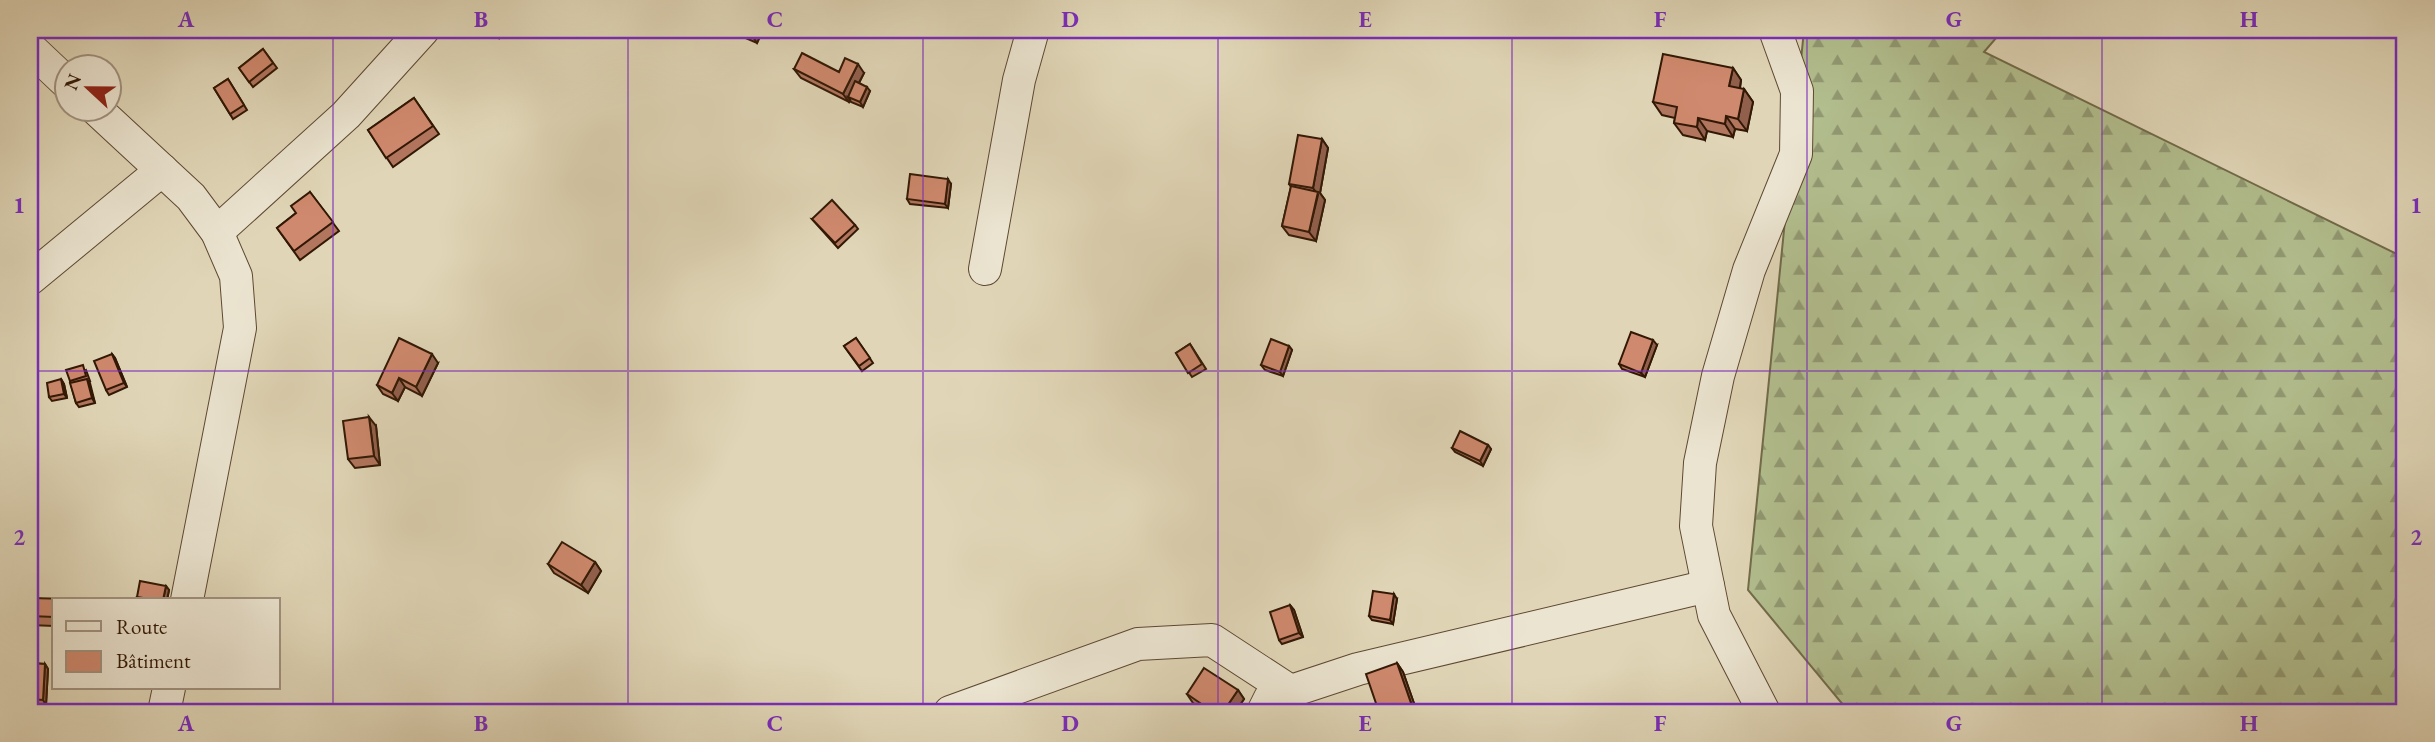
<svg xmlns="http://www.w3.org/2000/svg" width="2435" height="742" viewBox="0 0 2435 742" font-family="'EB Garamond',serif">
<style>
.forest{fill:url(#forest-firs);stroke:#726b4a;stroke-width:2}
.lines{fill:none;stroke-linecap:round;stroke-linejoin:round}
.street-casing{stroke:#5e4832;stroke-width:34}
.street{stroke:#ebe4d0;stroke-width:32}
.wall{fill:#b2765f;stroke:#321805;stroke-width:2}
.shaded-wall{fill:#91604d;stroke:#321805;stroke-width:2}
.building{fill:#cf896e;stroke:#321805;stroke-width:2}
.grid{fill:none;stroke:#7b2cbf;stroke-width:2;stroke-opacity:0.55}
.neatline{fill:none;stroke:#7b2cbf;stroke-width:2.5}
.grid-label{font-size:23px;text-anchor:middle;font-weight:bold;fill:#7b2cbf}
</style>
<defs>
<pattern id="forest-firs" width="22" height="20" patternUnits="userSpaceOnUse" patternTransform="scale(1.75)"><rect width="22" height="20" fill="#b2be8e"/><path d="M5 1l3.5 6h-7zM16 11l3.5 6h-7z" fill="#919972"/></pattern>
</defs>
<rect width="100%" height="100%" fill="#e0d6b7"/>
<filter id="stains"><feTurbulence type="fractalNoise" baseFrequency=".00286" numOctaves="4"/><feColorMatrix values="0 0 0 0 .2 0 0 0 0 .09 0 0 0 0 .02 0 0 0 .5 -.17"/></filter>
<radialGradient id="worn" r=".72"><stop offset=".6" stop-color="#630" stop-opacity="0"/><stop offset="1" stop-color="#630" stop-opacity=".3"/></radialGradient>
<!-- forest -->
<polygon class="forest" points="1804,30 2003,30 1984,52 2405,258 2405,712 1849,712 1748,590"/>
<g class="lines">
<defs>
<g id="street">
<polyline points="30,48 66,82"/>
<polyline points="95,108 191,197 217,232 236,276 240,328 187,600"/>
<polyline points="217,232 346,115 423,30"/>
<polyline points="985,269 1019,80 1033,30"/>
<polyline points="30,279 162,170"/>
<polyline points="164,712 169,688"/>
<polyline points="950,712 1138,644 1212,640 1290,691"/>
<polyline points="1263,712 1270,698 1358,669 1708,586"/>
<polyline points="1764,712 1714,615 1696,526 1700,463 1718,376 1749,270 1796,154 1797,91 1775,30"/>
</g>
</defs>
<!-- street casing -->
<use href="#street" class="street-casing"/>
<!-- street -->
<use href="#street" class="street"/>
</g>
<!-- wall -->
<g class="wall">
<polygon points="482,30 503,30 499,38"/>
<polygon points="727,30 763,30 757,43"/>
<polygon points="263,49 277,68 253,87 239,68"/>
<polygon points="1733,68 1741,80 1740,89 1744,89 1753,102 1747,131 1735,129 1733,137 1707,131 1705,140 1683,135 1674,123 1675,118 1662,115 1653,102"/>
<polygon points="794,69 864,73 859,83 870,91 863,107 851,102 850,100 849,102 801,78"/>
<polygon points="228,79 247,110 233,119 214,88"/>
<polygon points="414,98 439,134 393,167 368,130"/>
<polygon points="1322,139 1328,148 1320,193 1325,200 1316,241 1289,235 1282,226 1291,187 1289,184"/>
<polygon points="951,184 948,208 910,204 907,199"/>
<polygon points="310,192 339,231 300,260 277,228 296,213"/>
<polygon points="812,219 855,225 858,229 838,248"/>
<polygon points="856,338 873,363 862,371 844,346"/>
<polygon points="1190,344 1206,369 1192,377 1176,353"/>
<polygon points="1657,345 1645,377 1622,369 1619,364"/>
<polygon points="1289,346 1292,350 1283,376 1265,370 1261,365"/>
<polygon points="112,354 115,358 127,387 109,395 106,390"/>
<polygon points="438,363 422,396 405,387 398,401 383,394 377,385"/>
<polygon points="86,370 90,381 88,381 95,403 79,407 76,403 70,381"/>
<polygon points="61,379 64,384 67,398 52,401 49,397"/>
<polygon points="376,426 380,465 355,468 348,459"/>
<polygon points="1488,445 1491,449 1483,466 1455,452 1452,448"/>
<polygon points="595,562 601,571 588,593 554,573 548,564"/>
<polygon points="166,586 169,590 167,600 139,600 137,597"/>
<polygon points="30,598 54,600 54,626 30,625"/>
<polygon points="1397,599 1393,624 1372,620 1369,616"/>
<polygon points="1290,605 1294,610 1303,637 1282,644 1279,640"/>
<polygon points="30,663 45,664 48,669 46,705 30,703"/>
<polygon points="1397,663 1403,672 1417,712 1379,712"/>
<polygon points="1238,690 1244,699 1235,712 1207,712 1193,703 1187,694"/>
</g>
<!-- shaded-wall -->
<g class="shaded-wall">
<polygon points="493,30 503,30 499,38"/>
<polygon points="753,30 763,30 757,43 751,34"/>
<polygon points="858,64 864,73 851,98 848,97 850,100 849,102 843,94"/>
<polygon points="1733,68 1741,80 1738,99 1729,86"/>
<polygon points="867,87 870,91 863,107 860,102"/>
<polygon points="1744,89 1753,102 1747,131 1738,119"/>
<polygon points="1726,116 1735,129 1733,137 1725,124"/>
<polygon points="1698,118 1707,131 1705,140 1697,127"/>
<polygon points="1322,139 1328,148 1320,193 1325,200 1316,241 1309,232 1318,195 1313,188"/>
<polygon points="948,179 951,184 948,208 945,204"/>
<polygon points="1653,340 1657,345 1645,377 1641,373"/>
<polygon points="1289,346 1292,350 1283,376 1280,372"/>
<polygon points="112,354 115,358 127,387 124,383"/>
<polygon points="432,354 438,363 422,396 416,387"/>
<polygon points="399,378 405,387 398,401 392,393"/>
<polygon points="61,379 64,384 67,398 64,394"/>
<polygon points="87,379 90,383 95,403 92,398"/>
<polygon points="369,417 376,426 380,465 374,456"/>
<polygon points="1488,445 1491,449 1483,466 1480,461"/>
<polygon points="595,562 601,571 588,593 581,585"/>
<polygon points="166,586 169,590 167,600 163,600"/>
<polygon points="1394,594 1397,599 1393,624 1390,620"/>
<polygon points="1290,605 1294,610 1303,637 1299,633"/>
<polygon points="1397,663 1403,672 1417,712 1412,706"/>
<polygon points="45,664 48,669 46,705 43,700"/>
<polygon points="1238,690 1244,699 1235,712 1223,712"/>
</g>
<!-- building -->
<g class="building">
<polygon points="741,30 753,30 751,34"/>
<polygon points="263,49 273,63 249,82 239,68"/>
<polygon points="802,53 839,72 845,58 858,64 843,94 794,69"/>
<polygon points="1663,54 1733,68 1729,86 1744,89 1738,119 1726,116 1725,124 1698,118 1697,127 1674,123 1677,107 1653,102"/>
<polygon points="228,79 244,105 230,114 214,88"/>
<polygon points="855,81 867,87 860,102 848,97"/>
<polygon points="414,98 433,126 386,158 368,130"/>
<polygon points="1298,135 1322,139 1313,188 1289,184"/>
<polygon points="910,174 948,179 945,204 907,199"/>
<polygon points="1291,186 1318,192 1309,232 1282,226"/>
<polygon points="310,192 333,222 294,251 277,228 296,213 291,206"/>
<polygon points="832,200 855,225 835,243 812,219"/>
<polygon points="1631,332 1653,340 1641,373 1619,364"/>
<polygon points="399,338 432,354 416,387 399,378 392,393 377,385"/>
<polygon points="856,338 870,358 859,366 844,346"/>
<polygon points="1271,339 1289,346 1280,372 1261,365"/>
<polygon points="1190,344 1202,364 1188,373 1176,353"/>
<polygon points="112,354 124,383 106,390 94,361"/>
<polygon points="83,365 86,376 70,381 66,370"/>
<polygon points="61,379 64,394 49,397 47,383"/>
<polygon points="87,379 92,398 76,403 70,383"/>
<polygon points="369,417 374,456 348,459 343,421"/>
<polygon points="1460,431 1488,445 1480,461 1452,448"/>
<polygon points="562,542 595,562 581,585 548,564"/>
<polygon points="140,581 166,586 163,600 156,600 137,597"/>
<polygon points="1373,591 1394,594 1390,620 1369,616"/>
<polygon points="30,598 111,600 54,600 54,617 30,616"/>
<polygon points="1290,605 1299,633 1279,640 1270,612"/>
<polygon points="30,663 45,664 43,700 30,699"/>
<polygon points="1397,663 1412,706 1395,712 1379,712 1366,674"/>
<polygon points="1204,668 1238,690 1223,712 1213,712 1187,694"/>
</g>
<!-- grid -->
<path class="grid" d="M333,30V712M628,30V712M923,30V712M1218,30V712M1512,30V712M1807,30V712M2102,30V712M30,371H2405"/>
<!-- margin -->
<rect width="2435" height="742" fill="none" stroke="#e0d6b7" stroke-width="77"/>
<!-- legend -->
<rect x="52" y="598" width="228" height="91" fill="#ebe4d0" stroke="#a1927f" stroke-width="2"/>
<rect x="66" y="621" width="35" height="10" fill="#ebe4d0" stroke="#a1927f" stroke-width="2"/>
<text x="116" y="634" font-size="21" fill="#321805">Route</text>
<rect x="66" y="651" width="35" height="21" fill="#cf896e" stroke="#a1927f" stroke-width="2"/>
<text x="116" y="668" font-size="21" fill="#321805">Bâtiment</text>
<!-- north arrow -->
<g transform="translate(88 88) rotate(292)"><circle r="33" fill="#ebe4d0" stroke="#a1927f" stroke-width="2"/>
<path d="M0-5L12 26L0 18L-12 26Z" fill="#8f2418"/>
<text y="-10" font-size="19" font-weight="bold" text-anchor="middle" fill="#321805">N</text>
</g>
<rect x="38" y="38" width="2358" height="666" class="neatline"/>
<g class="grid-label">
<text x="186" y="27">A</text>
<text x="481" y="27">B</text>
<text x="775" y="27">C</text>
<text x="1070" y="27">D</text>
<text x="1365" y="27">E</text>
<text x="1660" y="27">F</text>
<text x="1954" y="27">G</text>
<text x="2249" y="27">H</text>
<text x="19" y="213">1</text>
<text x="2416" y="213">1</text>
<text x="19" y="545">2</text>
<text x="2416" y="545">2</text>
<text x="186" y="731">A</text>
<text x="481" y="731">B</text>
<text x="775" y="731">C</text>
<text x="1070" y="731">D</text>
<text x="1365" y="731">E</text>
<text x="1660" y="731">F</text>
<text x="1954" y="731">G</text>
<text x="2249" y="731">H</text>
</g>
<rect width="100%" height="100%" filter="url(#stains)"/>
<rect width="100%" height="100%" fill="url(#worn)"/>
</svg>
